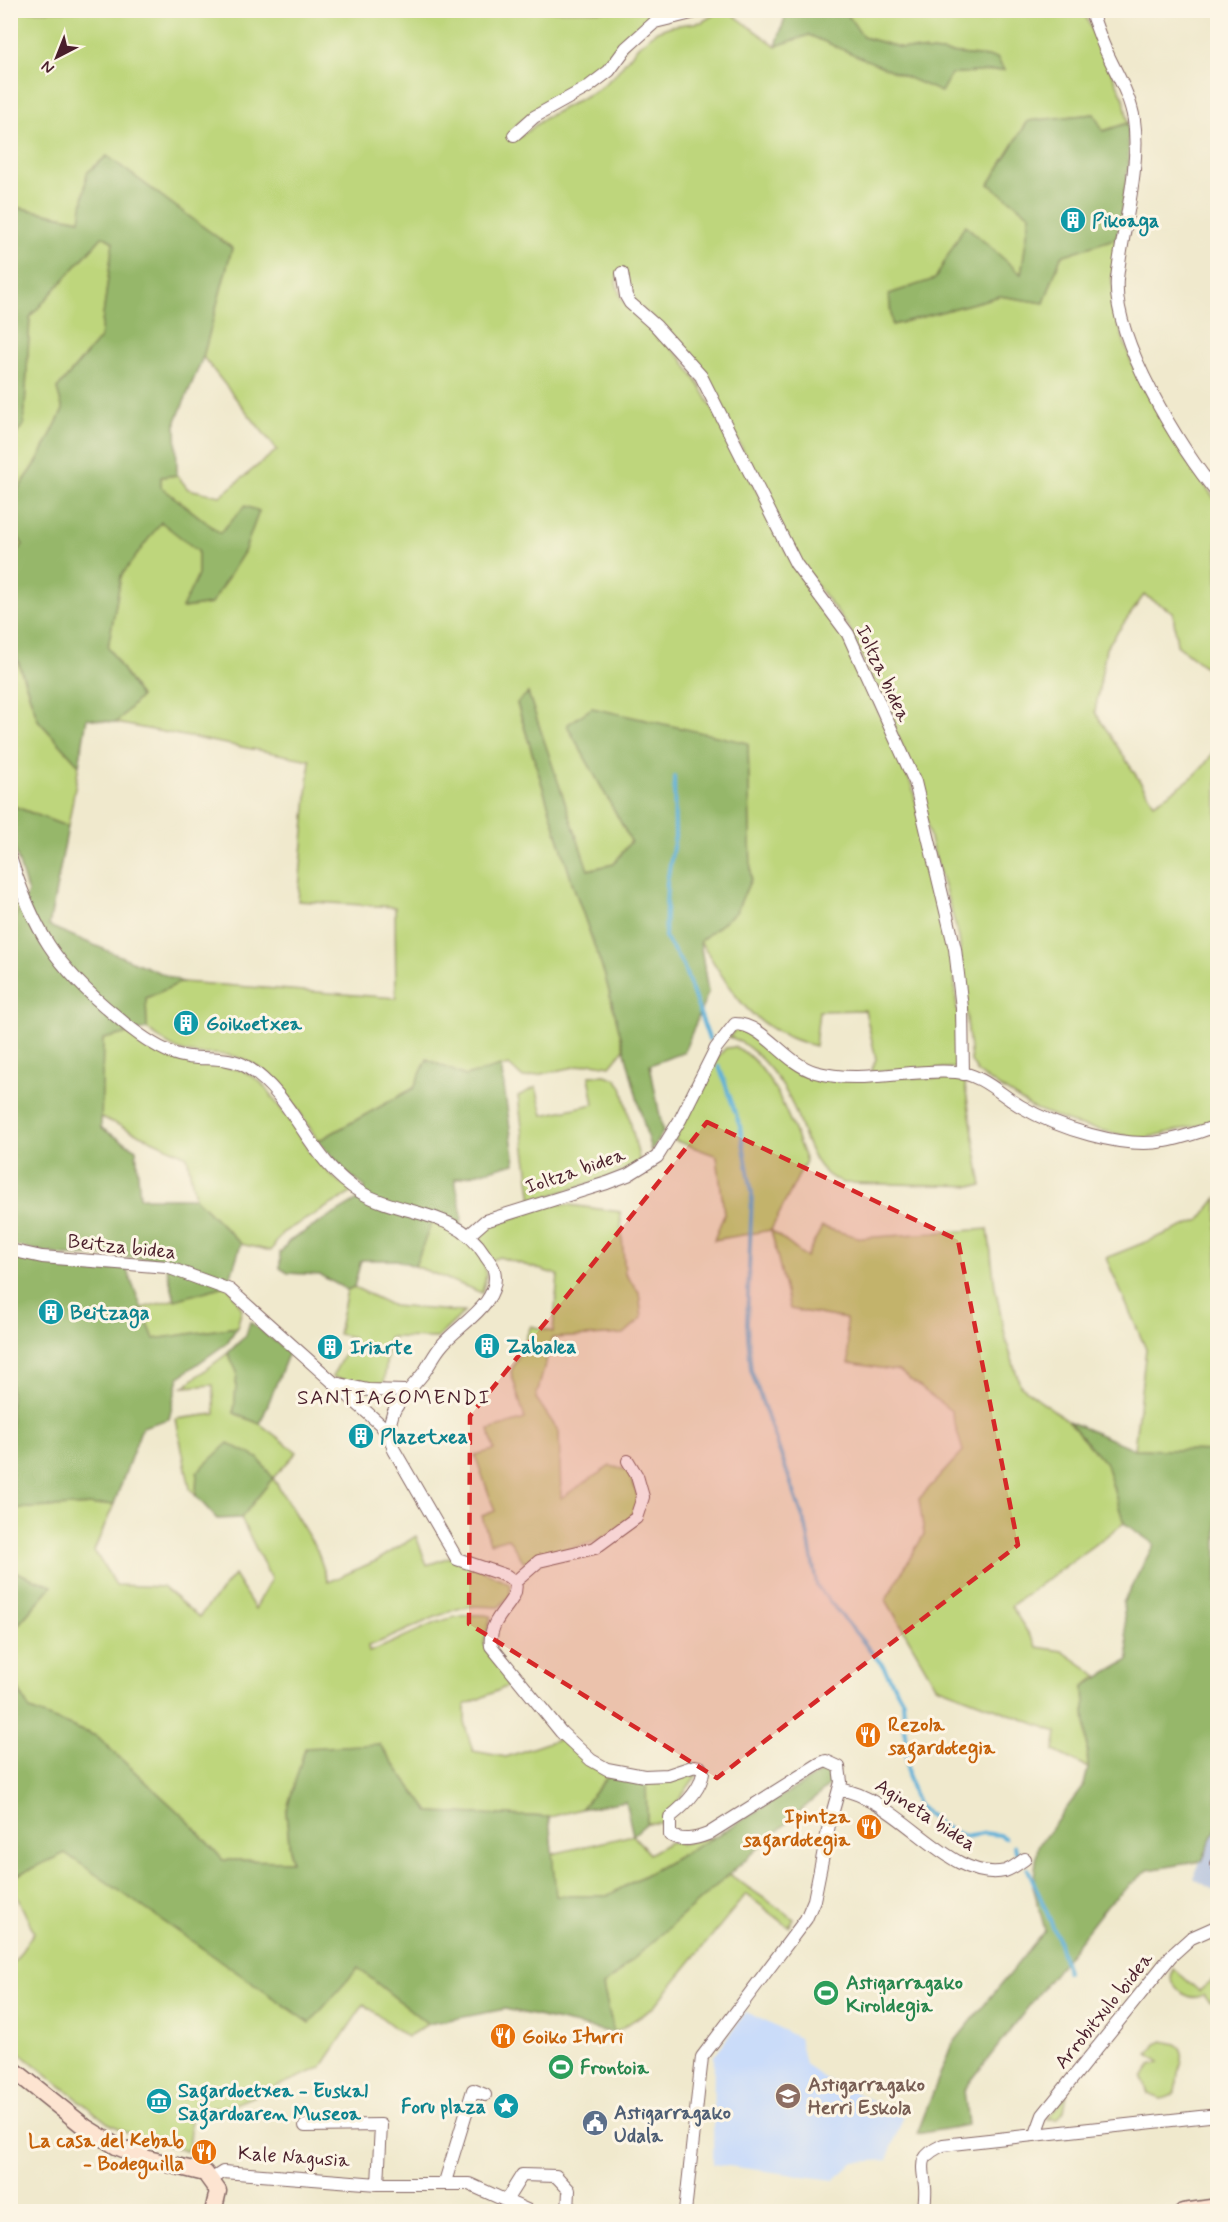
<svg xmlns="http://www.w3.org/2000/svg" width="1228" height="2222" font-family="Mynerve,sans-serif">
  <style>
    .built { fill: #cadcf9 }
    .industrial { fill: #b7c5de }
    .green { fill: #bed67b; stroke: #847a53; stroke-width: 1.5 }
    .forest { fill: #96b76b; stroke: #706b4b; stroke-width: 1.5 }
    .lines { fill: none; stroke-linecap: round; stroke-linejoin: round }
    .stream { stroke: #5db0d8; stroke-width: 4 }
    .street-casing { stroke: #846664; stroke-width: 14 }
    .secondary-casing { stroke: #846664; stroke-width: 19 }
    .street { stroke: #fff; stroke-width: 12 }
    .secondary { stroke: #fde4d1; stroke-width: 16 }
    .marked { fill: #d62828; fill-opacity: 0.2; stroke: #d62828; stroke-width: 4.5; stroke-dasharray: 12 8; stroke-linejoin: round }
    .labels { text-anchor: middle; stroke-width: 6; stroke-linejoin: round; paint-order: stroke }
    .culture-label { font-size: 20px; font-weight: bold; fill: #0d838f; stroke: #fcf5e5; text-anchor: start }
    .street-label { font-size: 20px; fill: #4a1f2b; stroke: #fcf5e5 }
    .food-label { font-size: 20px; font-weight: bold; fill: #c56008; stroke: #fcf5e5; text-anchor: start }
    .leisure-label { font-size: 20px; font-weight: bold; fill: #27864d; stroke: #fcf5e5; text-anchor: start }
    .education-label { font-size: 20px; font-weight: bold; fill: #785e54; stroke: #fcf5e5; text-anchor: start }
    .service-label { font-size: 20px; font-weight: bold; fill: #4e5e75; stroke: #fcf5e5; text-anchor: start }
    .neighbourhood-label { font-size: 21px; letter-spacing: 1.5px; fill: #4a1f2b; stroke: #fcf5e5 }
  </style>
  <rect width="100%" height="100%" fill="#fcf5e5"/>
  <filter id="ink" filterUnits="userSpaceOnUse"><feTurbulence type="fractalNoise" baseFrequency=".0167" numOctaves="2"/><feDisplacementMap in="SourceGraphic" scale="12" xChannelSelector="R" yChannelSelector="G"/><feConvolveMatrix kernelMatrix="1 2 1 2 8 2 1 2 1" color-interpolation-filters="sRGB"/></filter>
  <filter id="wash" filterUnits="userSpaceOnUse"><feTurbulence type="fractalNoise" baseFrequency=".008" numOctaves="4" result="noise"/><feDisplacementMap in="SourceGraphic" scale="24" xChannelSelector="R" yChannelSelector="G"/><feGaussianBlur stdDeviation="1.35" result="paint"/><feColorMatrix in="noise" values="0 0 0 0 0 0 0 0 0 0 0 0 0 0 0 0 0 1.4 0 .05"/><feComposite in="paint" operator="in"/></filter>
  <g filter="url(#wash)">
    <rect width="100%" height="100%" fill="#f0e9cd"/>
    <!-- built -->
    <path class="built" d="M 746,2012 L 799,2038 L 805,2064 L 822,2077 L 904,2115 L 887,2160 L 854,2162 L 834,2180 L 713,2164 L 714,2056 Z"/>
    <!-- industrial -->
    <path class="industrial" d="M 1217,1826 L 1217,1892 L 1193,1878 Z"/>
    <!-- green -->
    <path class="green" d="M 10,11 L 693,11 C 681,14 669,12 657,17 C 632,28 623,57 602,72 C 574,91 544,103 516,125 L 520,137 L 545,118 L 597,90 L 614,76 L 638,46 L 657,31 L 671,26 L 702,22 L 720,11 L 728,11 L 776,46 L 809,35 L 941,91 L 951,74 L 1003,69 L 997,58 L 902,48 L 862,37 L 845,11 L 1083,11 L 1124,99 L 1128,123 L 1103,131 L 1094,114 L 1028,121 L 989,184 L 1030,215 L 1021,275 L 965,225 L 935,279 L 889,294 L 892,325 L 1000,296 L 1044,303 L 1061,256 L 1117,238 L 1112,278 L 1115,314 L 1132,364 L 1184,457 L 1217,502 L 1218,677 L 1177,645 L 1173,612 L 1144,595 L 1106,648 L 1095,712 L 1154,803 C 1180,786 1207,773 1217,742 L 1217,1121 L 1141,1139 L 1077,1125 L 1031,1107 L 978,1073 L 971,1061 L 959,937 L 931,843 L 917,779 L 849,628 L 799,562 L 710,385 L 693,360 L 671,334 L 632,300 L 626,273 L 619,272 L 616,282 L 622,300 L 682,359 L 700,386 L 749,475 L 795,568 L 844,636 L 912,786 L 952,951 L 961,1056 L 955,1068 L 871,1072 L 876,1059 L 865,1010 L 819,1011 L 815,1046 C 749,1029 734,994 700,941 L 736,912 L 751,879 L 748,743 L 592,708 L 567,725 L 631,841 L 614,864 L 587,870 L 528,693 L 517,704 L 573,885 L 605,976 L 624,1049 L 610,1066 L 593,1063 L 523,1078 L 509,1065 L 465,1076 L 427,1060 L 414,1088 L 318,1141 C 299,1111 280,1076 245,1060 C 229,1052 213,1055 196,1054 C 176,1052 162,1040 147,1029 L 146,998 L 182,982 L 396,998 L 395,907 L 298,901 L 310,760 L 116,723 L 140,697 L 108,647 L 121,576 L 161,521 L 198,551 L 198,575 L 183,608 L 211,604 L 244,552 L 259,511 L 245,506 L 220,533 L 161,487 L 161,477 L 177,475 L 188,489 L 220,496 L 277,450 L 203,357 L 232,248 L 107,156 L 87,173 L 81,220 L 11,206 Z
      M 103,236 L 113,242 L 100,338 L 57,389 L 63,410 L 37,462 L 11,500 L 11,442 L 24,423 L 30,317 Z
      M 10,525 L 23,545 L 11,557 L 10,557 Z
      M 10,640 L 38,720 L 79,765 L 68,827 L 11,805 Z
      M 10,880 L 20,907 L 11,926 L 10,926 Z
      M 735,1030 L 750,1031 L 801,1072 L 964,1080 L 982,1186 L 843,1183 C 807,1171 804,1126 789,1097 C 777,1075 752,1043 729,1037 Z
      M 129,1033 L 173,1060 L 242,1070 L 260,1081 L 295,1127 L 309,1151 L 333,1177 L 353,1192 L 282,1233 L 271,1251 L 241,1244 L 195,1198 L 187,1156 L 101,1117 L 103,1039 Z
      M 735,1047 C 772,1063 792,1126 806,1161 L 771,1230 L 806,1257 L 822,1227 L 861,1238 L 988,1229 L 995,1287 L 1006,1340 L 1020,1385 L 1068,1421 L 1106,1464 L 1124,1523 L 1011,1606 L 1037,1647 L 1062,1651 L 1098,1676 L 1084,1686 L 1088,1768 L 1054,1751 L 1057,1732 L 936,1686 L 886,1600 L 924,1534 L 919,1499 L 963,1451 L 951,1411 L 899,1371 L 849,1363 L 846,1319 L 790,1309 L 771,1230 L 714,1240 L 724,1214 L 717,1156 L 674,1140 L 719,1055 L 726,1048 Z
      M 605,1075 L 616,1079 L 622,1087 L 640,1162 L 613,1176 L 532,1201 L 518,1096 L 536,1087 L 543,1115 L 594,1104 L 589,1076 Z
      M 1217,1198 L 1217,1451 L 1134,1449 L 1146,1349 L 1106,1258 L 1200,1220 Z
      M 555,1203 L 620,1212 L 625,1274 L 639,1292 L 642,1318 L 624,1334 L 552,1338 L 536,1398 L 559,1432 L 561,1498 L 610,1466 L 627,1470 C 631,1479 638,1491 638,1501 C 636,1518 609,1535 595,1541 C 573,1552 546,1548 524,1562 L 508,1538 L 490,1543 L 482,1516 L 495,1511 L 475,1455 L 494,1450 L 489,1430 L 525,1419 L 511,1372 L 531,1326 L 553,1332 L 558,1275 L 499,1257 L 484,1263 L 486,1276 L 482,1293 L 415,1266 L 432,1221 L 460,1235 L 471,1244 L 483,1229 Z
      M 228,1285 L 242,1309 L 237,1327 L 154,1339 L 142,1308 Z
      M 354,1287 L 393,1306 L 464,1312 L 437,1338 L 389,1337 L 384,1384 L 368,1384 L 332,1377 L 353,1337 L 338,1334 L 347,1290 Z
      M 228,1353 L 237,1372 L 234,1413 L 260,1424 L 297,1452 L 273,1478 L 317,1550 L 328,1582 L 378,1560 L 416,1536 L 427,1565 L 453,1556 L 511,1584 L 510,1595 L 499,1607 C 488,1607 476,1605 465,1607 C 431,1615 402,1635 368,1646 L 369,1652 C 409,1638 448,1608 491,1616 L 484,1643 L 513,1684 L 465,1705 L 465,1726 L 473,1751 L 506,1757 L 561,1738 L 609,1775 L 581,1809 L 550,1817 L 429,1812 L 379,1744 L 286,1812 L 291,1861 L 223,1860 L 188,1821 L 96,1736 L 30,1710 L 11,1675 L 11,1633 L 52,1586 L 11,1570 L 10,1509 L 114,1504 L 94,1551 L 116,1585 L 163,1587 L 199,1617 L 234,1575 L 255,1609 L 271,1579 L 241,1518 L 273,1478 L 197,1472 L 196,1496 L 190,1489 L 176,1419 L 215,1414 L 213,1385 L 183,1387 Z
      M 693,1771 L 696,1776 L 662,1823 L 647,1823 L 646,1782 Z
      M 633,1835 L 649,1854 L 670,1842 L 680,1844 L 716,1836 L 607,1896 L 555,1896 L 552,1854 Z
      M 65,1853 L 310,2022 L 358,1968 L 428,2024 L 407,2037 L 364,2004 L 321,2068 L 225,2108 L 210,2107 L 191,2119 L 188,2151 L 140,2138 L 108,2123 L 11,2046 L 11,1967 L 34,1932 L 11,1884 L 11,1878 Z
      M 729,1874 L 794,1919 L 789,1927 L 746,1894 L 653,2008 L 614,2033 L 603,1986 Z
      M 1173,1968 L 1199,1991 L 1217,1976 L 1217,2004 L 1209,2001 L 1204,1994 C 1192,2003 1177,1992 1171,1979 Z
      M 1163,2041 L 1176,2044 C 1185,2053 1183,2059 1179,2070 C 1174,2082 1184,2095 1161,2099 L 1148,2094 L 1143,2078 L 1151,2065 L 1160,2062 L 1149,2054 L 1156,2044 Z
      M 1067,2094 L 1064,2111 L 1058,2119 L 1047,2119 Z"/>
    <!-- forest -->
    <path class="forest" d="M 787,11 L 845,11 L 863,37 L 902,48 L 997,58 L 1004,70 L 951,74 L 941,92 L 809,35 L 776,46 Z
      M 1094,114 L 1103,131 L 1128,123 L 1129,164 L 1117,238 L 1061,256 L 1044,303 L 1000,296 L 892,325 L 889,294 L 935,279 L 965,225 L 1021,274 L 1030,215 L 989,184 L 1028,121 Z
      M 107,156 L 232,248 L 203,357 L 176,421 L 177,475 L 161,477 L 161,487 L 220,533 L 245,506 L 259,511 L 244,552 L 211,604 L 182,608 L 198,575 L 198,551 L 161,522 L 121,576 L 108,647 L 140,697 L 116,723 L 87,718 L 79,765 L 38,720 L 11,640 L 11,557 L 23,545 L 11,525 L 11,500 L 37,462 L 63,410 L 57,389 L 100,338 L 113,242 L 103,236 L 30,317 L 24,424 L 11,442 L 10,206 L 80,220 L 87,173 Z
      M 528,693 L 588,870 L 614,864 L 631,841 L 567,725 L 592,708 L 748,743 L 751,879 L 736,912 L 700,941 L 708,993 L 684,1052 L 650,1065 L 663,1132 L 651,1151 L 605,976 L 573,885 L 517,703 Z
      M 11,805 L 68,827 L 49,926 L 182,982 L 146,998 L 147,1029 L 103,1039 L 101,1128 L 136,1149 L 140,1198 L 195,1198 L 241,1244 L 228,1285 L 175,1300 L 164,1259 L 60,1255 L 11,1245 L 10,926 L 28,893 L 11,837 Z
      M 427,1059 L 465,1076 L 501,1066 L 515,1163 L 455,1179 L 462,1215 L 460,1235 L 432,1221 L 415,1266 L 397,1260 L 361,1260 L 354,1287 L 347,1290 L 320,1275 L 288,1273 L 280,1268 L 280,1253 L 289,1241 L 363,1197 L 365,1187 L 348,1174 L 318,1141 L 414,1088 Z
      M 10,1254 L 126,1268 L 154,1339 L 237,1327 L 227,1343 L 179,1377 L 169,1419 L 142,1427 L 114,1504 L 11,1509 Z
      M 250,1322 L 289,1352 L 260,1424 L 234,1413 L 237,1372 L 228,1353 L 246,1335 Z
      M 1068,1421 L 1134,1449 L 1217,1451 L 1217,1826 L 1202,1861 L 1148,1870 L 1108,1904 L 964,2090 L 968,2125 L 917,2134 L 951,2046 L 1045,1930 L 1033,1886 L 1038,1846 L 1084,1785 L 1088,1768 L 1084,1686 L 1129,1660 L 1123,1603 L 1154,1544 L 1124,1523 L 1106,1464 Z
      M 228,1443 L 258,1458 L 273,1478 L 241,1518 L 217,1519 L 196,1496 L 197,1472 Z
      M 11,1570 L 52,1586 L 11,1633 L 10,1570 Z
      M 10,1675 L 30,1710 L 96,1736 L 188,1821 L 223,1860 L 291,1861 L 286,1812 L 305,1748 L 379,1744 L 429,1812 L 549,1817 L 556,1896 L 607,1896 L 716,1836 L 823,1771 L 830,1773 L 832,1783 L 603,1986 L 614,2033 L 505,2009 L 428,2024 L 358,1968 L 310,2023 L 65,1853 L 11,1878 Z
      M 609,1775 L 646,1782 L 647,1823 L 633,1835 L 625,1801 L 581,1809 Z"/>
    <g class="lines">
      <!-- stream -->
      <path class="stream" d="M 674,777 L 675,836 L 667,882 L 665,937 L 683,965 L 709,1039
        M 719,1066 L 740,1126 L 752,1193 L 747,1323 L 751,1370 L 806,1526 L 817,1586 L 883,1666 L 903,1701 L 908,1777 L 917,1804 L 940,1825 L 966,1837 L 982,1833 L 1000,1835 L 1005,1838
        M 1014,1846 L 1018,1855
        M 1028,1869 L 1057,1936 L 1067,1972
        M 10,2208 L 12,2212"/>
    </g>
  </g>
  <g filter="url(#ink)">
    <g class="lines">
      <!-- street casing -->
      <g class="street-casing">
        <path id="street" d="M 1090,10 C 1096,24 1100,39 1107,53 C 1117,75 1130,95 1134,120 C 1141,167 1122,231 1117,279 C 1112,337 1180,450 1218,494
          M 514,135 L 534,117 L 588,87 L 609,71 L 626,48 L 655,22 L 704,10
          M 622,273 L 626,296 L 630,303 L 656,326 L 701,376 L 796,564 L 848,634 L 915,782 L 955,949 L 962,1008 L 963,1074
          M 10,857 C 34,931 55,966 116,1016 C 132,1030 152,1045 172,1053 C 197,1063 225,1053 247,1067 C 296,1097 309,1163 362,1193 C 403,1216 458,1210 485,1255 C 487,1259 493,1265 494,1270 C 502,1303 459,1324 442,1345 C 434,1354 429,1366 422,1375 C 401,1401 381,1413 394,1450 L 457,1559 L 507,1576 L 515,1582 C 521,1603 487,1615 491,1646 L 561,1732 L 591,1760 L 607,1769 L 644,1776 L 668,1775 L 695,1766 L 700,1767 L 703,1772 C 701,1790 684,1806 670,1817 L 670,1835 C 682,1842 695,1839 708,1834 L 819,1764 L 826,1761 L 839,1767 L 841,1782 L 829,1825 L 814,1900 L 806,1919 L 702,2057 L 685,2212
          M 469,1235 L 485,1221 L 607,1183 L 628,1175 L 657,1157 L 680,1120 L 716,1048 L 735,1024 C 764,1024 784,1063 815,1072 C 861,1085 910,1068 956,1072 C 981,1074 1000,1094 1020,1106 C 1056,1127 1123,1150 1165,1141 C 1183,1138 1200,1131 1218,1126
          M 10,1250 L 42,1257 L 167,1267 L 230,1290 L 380,1424 L 389,1436
          M 335,1383 L 368,1390 L 405,1391
          M 515,1582 L 539,1561 L 595,1548 L 636,1518 L 643,1497 L 637,1476 L 628,1461
          M 839,1789 C 901,1799 948,1883 1005,1871 C 1012,1869 1019,1863 1025,1859
          M 1216,1864 L 1218,1865
          M 305,2126 L 381,2125 L 378,2184
          M 1036,2134 L 1043,2115 L 1171,1956 L 1191,1938 L 1218,1926
          M 212,2179 L 223,2172 L 378,2184 L 469,2184 L 531,2212
          M 445,2182 L 473,2090 L 485,2095
          M 507,2199 L 522,2175 L 556,2176 L 569,2190 L 568,2212
          M 924,2212 C 924,2204 926,2195 925,2187 C 923,2164 917,2157 943,2145 L 1218,2115"/>
      </g>
      <!-- secondary casing -->
      <g class="secondary-casing">
        <path id="secondary" d="M 10,2067 L 85,2127 L 116,2146 L 148,2159 L 205,2173 L 218,2191 L 213,2212
          M 1183,2212 L 1218,2207"/>
      </g>
      <!-- street -->
      <use href="#street" class="street"/>
      <!-- secondary -->
      <use href="#secondary" class="secondary"/>
    </g>
  </g>
  <!-- marked area -->
  <path class="marked" d="M 707,1122 L 958,1240 L 1018,1545 L 717,1778 L 469,1624 L 470,1416 Z"/>
  <!-- icons -->
  <defs>
    <g id="building-disc" transform="scale(1.35)"><circle r="9.5" fill="#0f9aa8" stroke="#fcf5e5"/><path d="M-4-6H4V6H1V3H-1V6H-4ZM-2.5-4.3h1.7v1.8h-1.7ZM.8-4.3h1.7v1.8H.8ZM-2.5-1h1.7V.8h-1.7ZM.8-1h1.7V.8H.8Z" fill="#fff"/></g>
    <g id="restaurant-disc" transform="scale(1.35)"><circle r="9.5" fill="#e8710a" stroke="#fcf5e5"/><path d="M-5-6h1v4h1v-4h1v4h1v-4h1v5L-1.5 .5V6h-2V.5L-5-1ZM5-6V6H3V1.5H1.5Q1.5-4 5-6Z" fill="#fff"/></g>
    <g id="stadium-disc" transform="scale(1.35)"><circle r="9.5" fill="#2e9e5b" stroke="#fcf5e5"/><path d="M0-5a6.5 5 0 1 0 0 10a6.5 5 0 1 0 0-10ZM-3.5-1.8h7v3.6h-7Z" fill="#fff"/></g>
    <g id="school-disc" transform="scale(1.35)"><circle r="9.5" fill="#8d6e63" stroke="#fcf5e5"/><path d="M0-5L7-2L0 1L-7-2ZM-4 1L0 2.5L4 1V4Q0 6-4 4Z" fill="#fff"/></g>
    <g id="museum-disc" transform="scale(1.35)"><circle r="9.5" fill="#0f9aa8" stroke="#fcf5e5"/><path d="M0-6L6-3V-2H-6V-3ZM-5-1h2V3h-2ZM-1-1h2V3h-2ZM3-1h2V3H3ZM-6 4H6V6H-6Z" fill="#fff"/></g>
    <g id="sight-disc" transform="scale(1.35)"><circle r="9.5" fill="#0f9aa8" stroke="#fcf5e5"/><path d="M0-6L1.8-2.2L6-1.7L2.9 1.2L3.7 5.4L0 3.3L-3.7 5.4L-2.9 1.2L-6-1.7L-1.8-2.2Z" fill="#fff"/></g>
    <g id="civic-disc" transform="scale(1.35)"><circle r="9.5" fill="#5c6f8a" stroke="#fcf5e5"/><path d="M-.6-6.5H3V-4.5H.6V-3L4-1V1h2V6H-6V1h2V-1L-.6-3ZM-1.2 2.5V6h2.4V2.5Z" fill="#fff"/></g>
  </defs>
  <g fill-rule="evenodd">
    <use href="#building-disc" x="1073" y="220"/>
    <use href="#building-disc" x="186" y="1023"/>
    <use href="#building-disc" x="51" y="1312"/>
    <use href="#building-disc" x="487" y="1346"/>
    <use href="#building-disc" x="330" y="1347"/>
    <use href="#building-disc" x="361" y="1436"/>
    <use href="#restaurant-disc" x="868" y="1735"/>
    <use href="#restaurant-disc" x="869" y="1827"/>
    <use href="#stadium-disc" x="826" y="1993"/>
    <use href="#restaurant-disc" x="503" y="2036"/>
    <use href="#stadium-disc" x="561" y="2067"/>
    <use href="#school-disc" x="788" y="2096"/>
    <use href="#museum-disc" x="159" y="2101"/>
    <use href="#sight-disc" x="506" y="2106"/>
    <use href="#civic-disc" x="595" y="2123"/>
    <use href="#restaurant-disc" x="204" y="2152"/>
  </g>
  <g class="labels">
    <!-- culture labels -->
    <g class="culture-label">
      <text x="1092" y="227">Pikoaga</text>
      <text x="206" y="1030">Goikoetxea</text>
      <text x="70" y="1319">Beitzaga</text>
      <text x="506" y="1353">Zabalea</text>
      <text x="350" y="1354">Iriarte</text>
      <text x="380" y="1443">Plazetxea</text>
      <text x="178" y="2097">Sagardoetxea - Euskal<tspan x="178" dy="23">Sagardoaren Museoa</tspan></text>
      <text x="486" y="2113" text-anchor="end">Foru plaza</text>
    </g>
    <!-- street labels -->
    <g class="street-label">
      <text transform="translate(884 673) rotate(65)" y="7">Ioltza bidea</text>
      <text transform="translate(575 1170) rotate(-19)" y="7">Ioltza bidea</text>
      <text transform="translate(122 1246) rotate(6)" y="7">Beitza bidea</text>
      <text transform="translate(926 1814) rotate(33)" y="7">Agineta bidea</text>
      <text transform="translate(1103 2010) rotate(-51)" y="7">Arrobitxulo bidea</text>
      <text transform="translate(294 2156) rotate(4)" y="7">Kale Nagusia</text>
    </g>
    <!-- food labels -->
    <g class="food-label">
      <text x="888" y="1731">Rezola<tspan x="888" dy="23">sagardotegia</tspan></text>
      <text x="850" y="1823" text-anchor="end">Ipintza<tspan x="850" dy="23">sagardotegia</tspan></text>
      <text x="522" y="2043">Goiko Iturri</text>
      <text x="184" y="2147" text-anchor="end">La casa del Kebab<tspan x="184" dy="23">- Bodeguilla</tspan></text>
    </g>
    <!-- leisure labels -->
    <g class="leisure-label">
      <text x="846" y="1989">Astigarragako<tspan x="846" dy="23">Kiroldegia</tspan></text>
      <text x="580" y="2074">Frontoia</text>
    </g>
    <!-- education labels -->
    <g class="education-label">
      <text x="808" y="2091">Astigarragako<tspan x="808" dy="23">Herri Eskola</tspan></text>
    </g>
    <!-- service labels -->
    <g class="service-label">
      <text x="614" y="2119">Astigarragako<tspan x="614" dy="23">Udala</tspan></text>
    </g>
    <!-- neighbourhood labels -->
    <g class="neighbourhood-label">
      <text x="394" y="1404">SANTIAGOMENDI</text>
    </g>
  </g>
  <!-- margin -->
  <rect width="1228" height="2222" fill="none" stroke="#fcf5e5" stroke-width="36"/>
  <!-- north arrow -->
  <g transform="translate(57 57) rotate(222)" stroke="#fcf5e5" stroke-width="4.5" paint-order="stroke">
  <path d="M0-4.5L10 22L0 15L-10 22Z" fill="#4a1f2b"/>
  <text y="-9" font-size="16" font-weight="bold" text-anchor="middle" fill="#4a1f2b">N</text>
  </g>
</svg>
